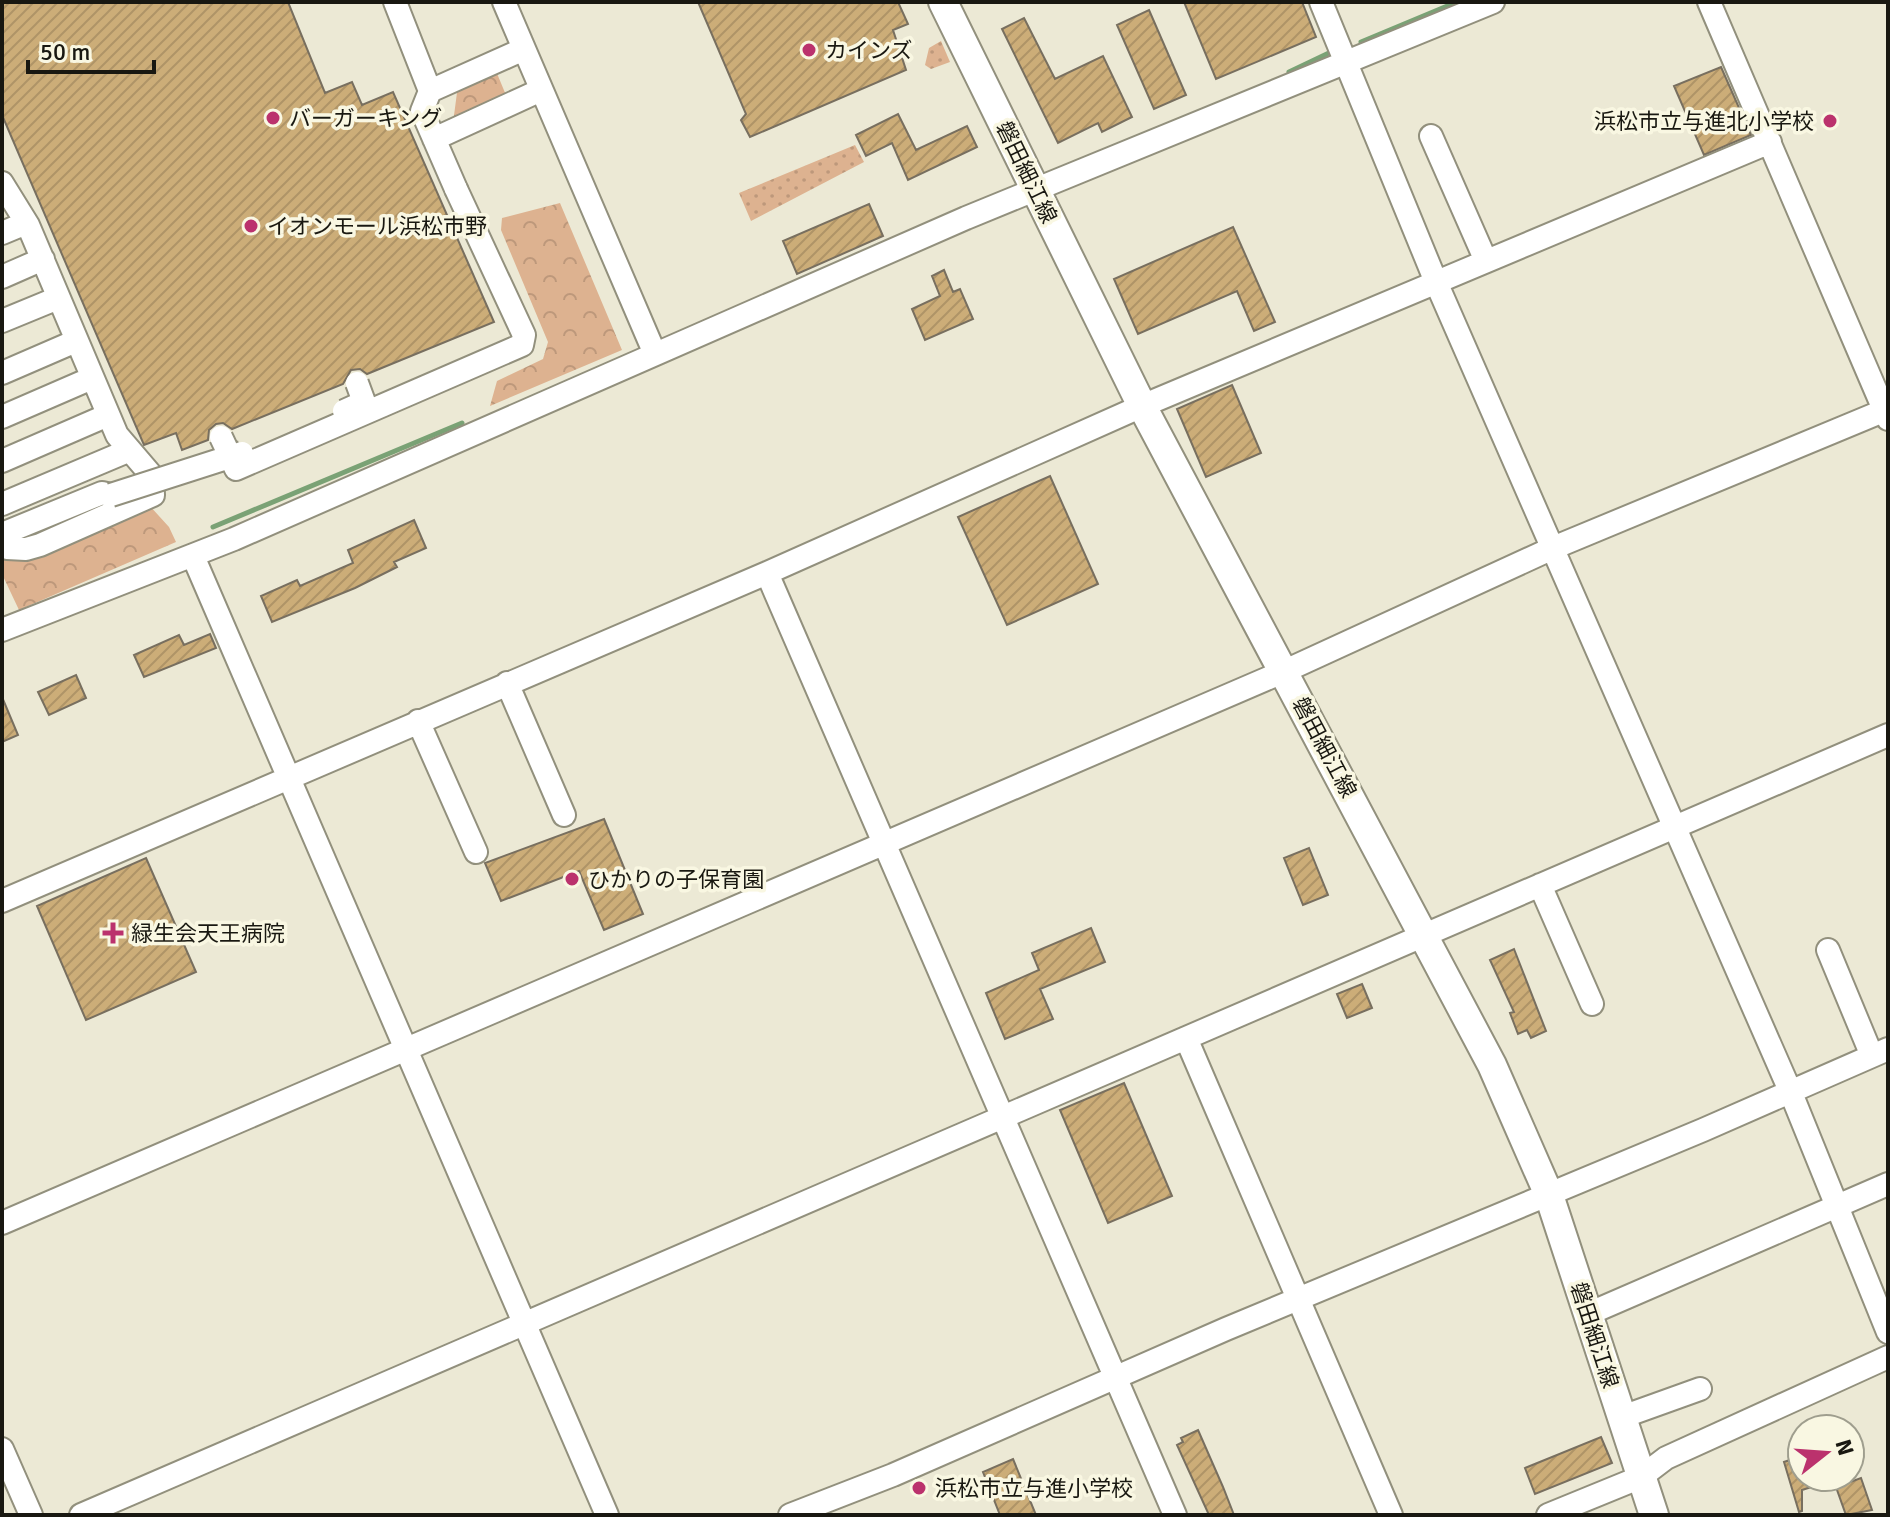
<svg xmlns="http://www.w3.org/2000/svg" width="1890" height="1517" font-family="Signika,'Noto Sans JP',sans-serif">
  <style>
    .grass { fill: url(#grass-dots) }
    .forest { fill: url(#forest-crowns) }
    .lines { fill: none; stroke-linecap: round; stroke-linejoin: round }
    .stream { stroke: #7aa275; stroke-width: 5 }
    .building { fill: url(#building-hatch); stroke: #786f5f; stroke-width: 2 }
    .minor-casing { stroke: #92907d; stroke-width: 26 }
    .major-casing { stroke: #92907d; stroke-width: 32 }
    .minor { stroke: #fff; stroke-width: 22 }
    .major { stroke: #fff; stroke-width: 28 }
    .minor-bridge-casing { stroke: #92907d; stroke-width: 26; stroke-linecap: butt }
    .minor-bridge { stroke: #fff; stroke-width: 22 }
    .poi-dot { fill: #bb326d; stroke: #f9f7e2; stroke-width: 3 }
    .labels { text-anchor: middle; stroke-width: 7; stroke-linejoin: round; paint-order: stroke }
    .poi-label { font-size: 22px; fill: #191811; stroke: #f9f7e2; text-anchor: start }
    .street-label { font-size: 22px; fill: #191811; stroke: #f9f7e2 }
  </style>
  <defs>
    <pattern id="grass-dots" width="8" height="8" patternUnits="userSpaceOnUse" patternTransform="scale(2)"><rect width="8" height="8" fill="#ddb290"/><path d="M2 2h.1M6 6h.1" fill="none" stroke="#bd987b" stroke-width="1.8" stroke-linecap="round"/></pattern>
    <pattern id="forest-crowns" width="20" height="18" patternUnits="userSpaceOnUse" patternTransform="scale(2)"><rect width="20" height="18" fill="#ddb290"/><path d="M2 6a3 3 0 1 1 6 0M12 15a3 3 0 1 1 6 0" fill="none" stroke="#bd987b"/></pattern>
    <pattern id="building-hatch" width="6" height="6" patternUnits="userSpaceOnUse" patternTransform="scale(2)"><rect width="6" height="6" fill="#ccad78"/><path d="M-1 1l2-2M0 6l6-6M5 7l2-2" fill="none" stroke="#af9467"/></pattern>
  </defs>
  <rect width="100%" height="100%" fill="#ece9d5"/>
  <!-- grass -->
  <path class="grass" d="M 941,41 L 950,62 L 931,69 L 925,65 L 929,48 Z
    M 855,145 L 864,162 L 751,221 L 739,193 Z"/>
  <!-- forest -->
  <path class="forest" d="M 496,71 L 508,100 L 453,123 L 458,85 Z
    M 560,203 L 622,350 L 490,406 L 497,381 L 543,359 L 548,342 L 501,230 L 502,218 Z
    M 149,505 L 169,527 L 176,542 L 19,610 L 2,574 L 4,555 Z"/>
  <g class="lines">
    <!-- stream -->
    <path class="stream" d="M 1361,42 L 1457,2
      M 1289,72 L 1331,52
      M 213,527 L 462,423"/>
  </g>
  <!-- building -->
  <path class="building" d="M 2,2 L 288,2 L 325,93 L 352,82 L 362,105 L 393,92 L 494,322 L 367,374 L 360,369 L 351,370 L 343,384 L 232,429 L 223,423 L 216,424 L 209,430 L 208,440 L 182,450 L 176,433 L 144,445 L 2,115 Z
    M 698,2 L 898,2 L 908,24 L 893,30 L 906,70 L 750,137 L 741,120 L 746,114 Z
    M 1184,2 L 1302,2 L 1316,37 L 1216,79 Z
    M 1149,10 L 1186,95 L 1154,109 L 1117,25 Z
    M 1024,18 L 1055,79 L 1103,56 L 1132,117 L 1102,132 L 1098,123 L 1058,143 L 1002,29 Z
    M 1721,67 L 1751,135 L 1704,155 L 1674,86 Z
    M 898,114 L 916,150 L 967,126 L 977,147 L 908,180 L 892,143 L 866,156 L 856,135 Z
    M 869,204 L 883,236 L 797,274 L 783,241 Z
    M 1233,227 L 1275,322 L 1254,331 L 1237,291 L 1138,334 L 1114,279 Z
    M 944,270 L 953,292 L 960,289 L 973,319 L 925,340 L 912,309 L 940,296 L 932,276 Z
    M 1232,385 L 1261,453 L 1206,477 L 1177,409 Z
    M 1050,476 L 1098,584 L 1007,625 L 958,517 Z
    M 414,520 L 426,548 L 394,562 L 397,567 L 355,588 L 272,622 L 261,596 L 297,580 L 300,586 L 353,563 L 348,550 Z
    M 210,634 L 216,648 L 144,677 L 134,655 L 179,635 L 184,645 Z
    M 76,675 L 86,698 L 49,715 L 38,692 Z
    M 2,697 L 18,735 L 2,742 Z
    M 604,819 L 643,914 L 604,930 L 579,871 L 501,901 L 485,863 Z
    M 1309,848 L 1328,895 L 1303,905 L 1284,858 Z
    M 146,858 L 196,972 L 86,1020 L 37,906 Z
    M 1091,928 L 1105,962 L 1040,989 L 1053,1019 L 1005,1039 L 986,993 L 1039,970 L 1032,953 Z
    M 1514,949 L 1546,1031 L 1531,1038 L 1527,1030 L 1518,1034 L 1510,1013 L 1514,1012 L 1490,960 Z
    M 1362,984 L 1372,1008 L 1347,1018 L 1337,994 Z
    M 1124,1083 L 1172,1196 L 1108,1223 L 1060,1110 Z
    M 1198,1430 L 1223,1487 L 1234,1515 L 1209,1515 L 1177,1445 L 1183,1442 L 1181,1438 Z
    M 1601,1437 L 1612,1463 L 1535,1494 L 1525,1468 Z
    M 1802,1456 L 1802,1477 L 1832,1477 L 1833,1480 L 1802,1490 L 1802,1511 L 1799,1512 L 1784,1462 Z
    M 1013,1459 L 1036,1515 L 1000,1515 L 983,1472 Z
    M 1861,1478 L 1872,1510 L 1846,1515 L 1836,1487 Z"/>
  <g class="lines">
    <!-- minor casing -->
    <g class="minor-casing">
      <path id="minor" d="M 395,2 L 430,91 L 422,111 L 456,189
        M 504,2 L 655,354
        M 1321,2 L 1436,282 L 1791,1093 L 1888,1332
        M 1709,2 L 1888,419
        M 430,91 L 524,49
        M 1431,136 L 1486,261
        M 434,139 L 541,90
        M 2,183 L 28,225 L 117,435 L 152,476 L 153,495 L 40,545 L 26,549 L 7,548
        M 2,233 L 26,223
        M 2,277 L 43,259
        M 2,321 L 58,298
        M 2,373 L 76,341
        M 2,417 L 92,378
        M 2,461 L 108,415
        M 2,504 L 130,450
        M 2,534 L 102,493 L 111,495
        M 193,556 L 607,1515
        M 767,573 L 1175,1515
        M 2,630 L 234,539 L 966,218 L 1493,2
        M 507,683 L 564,815
        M 418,721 L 476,852
        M 1540,885 L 1592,1004
        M 2,901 L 767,573 L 1142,406 L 1770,142
        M 1828,950 L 1872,1056
        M 1186,1038 L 1391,1515
        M 2,1223 L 1285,671 L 1553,548 L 1888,409
        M 1588,1314 L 1888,1184
        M 1622,1417 L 1700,1389
        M 2,1449 L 31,1515
        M 81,1515 L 1888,735
        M 790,1515 L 893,1475 L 1226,1329 L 1703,1130 L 1888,1049
        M 1548,1515 L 1641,1477 L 1666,1458 L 1888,1357"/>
    </g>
    <!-- major casing -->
    <g class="major-casing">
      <path id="major" d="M 943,2 L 1142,406 L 1492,1065 L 1549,1195 L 1654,1515"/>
    </g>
    <!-- minor -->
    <use href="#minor" class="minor"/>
    <!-- major -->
    <use href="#major" class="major"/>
    <!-- minor-bridge casing -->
    <g class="minor-bridge-casing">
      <path id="minor-bridge" d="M 344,411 L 364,402 L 357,383
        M 221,437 L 236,469 L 522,345 L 524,335 L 456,189
        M 111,495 L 242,453"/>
    </g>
    <!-- minor-bridge -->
    <use href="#minor-bridge" class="minor-bridge"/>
  </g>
  <!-- markers -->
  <g class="poi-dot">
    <circle cx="809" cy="50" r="8"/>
    <circle cx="273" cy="118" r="8"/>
    <circle cx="1830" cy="121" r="8"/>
    <circle cx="251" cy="226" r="8"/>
    <circle cx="572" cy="879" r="8"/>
    <path d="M109 921h8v8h8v8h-8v8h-8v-8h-8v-8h8z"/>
    <circle cx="919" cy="1488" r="8"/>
  </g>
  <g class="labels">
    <!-- poi labels -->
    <g class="poi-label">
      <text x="825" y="58">カインズ</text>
      <text x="289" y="126">バーガーキング</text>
      <text x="1814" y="129" text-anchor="end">浜松市立与進北小学校</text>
      <text x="267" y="234">イオンモール浜松市野</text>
      <text x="588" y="887">ひかりの子保育園</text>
      <text x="131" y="941">緑生会天王病院</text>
      <text x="935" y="1496">浜松市立与進小学校</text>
    </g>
    <!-- street labels -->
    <g class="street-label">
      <text transform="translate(1027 172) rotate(64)" y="8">磐田細江線</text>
      <text transform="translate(1325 747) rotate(62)" y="8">磐田細江線</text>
      <text transform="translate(1595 1335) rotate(72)" y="8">磐田細江線</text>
    </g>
  </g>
  <!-- border -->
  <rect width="1890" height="1517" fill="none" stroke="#191811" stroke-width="8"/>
  <!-- north arrow -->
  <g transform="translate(1826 1453) rotate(73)"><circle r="38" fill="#f9f7e2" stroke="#9f9e8e" stroke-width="2"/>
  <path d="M0-6L14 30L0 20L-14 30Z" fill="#bb326d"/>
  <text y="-12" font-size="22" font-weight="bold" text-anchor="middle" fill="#191811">N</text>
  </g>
  <!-- scale -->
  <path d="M28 60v12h126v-12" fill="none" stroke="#191811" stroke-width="4"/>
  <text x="40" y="60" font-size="24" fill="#191811" stroke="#f9f7e2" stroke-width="6" paint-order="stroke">50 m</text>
</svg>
